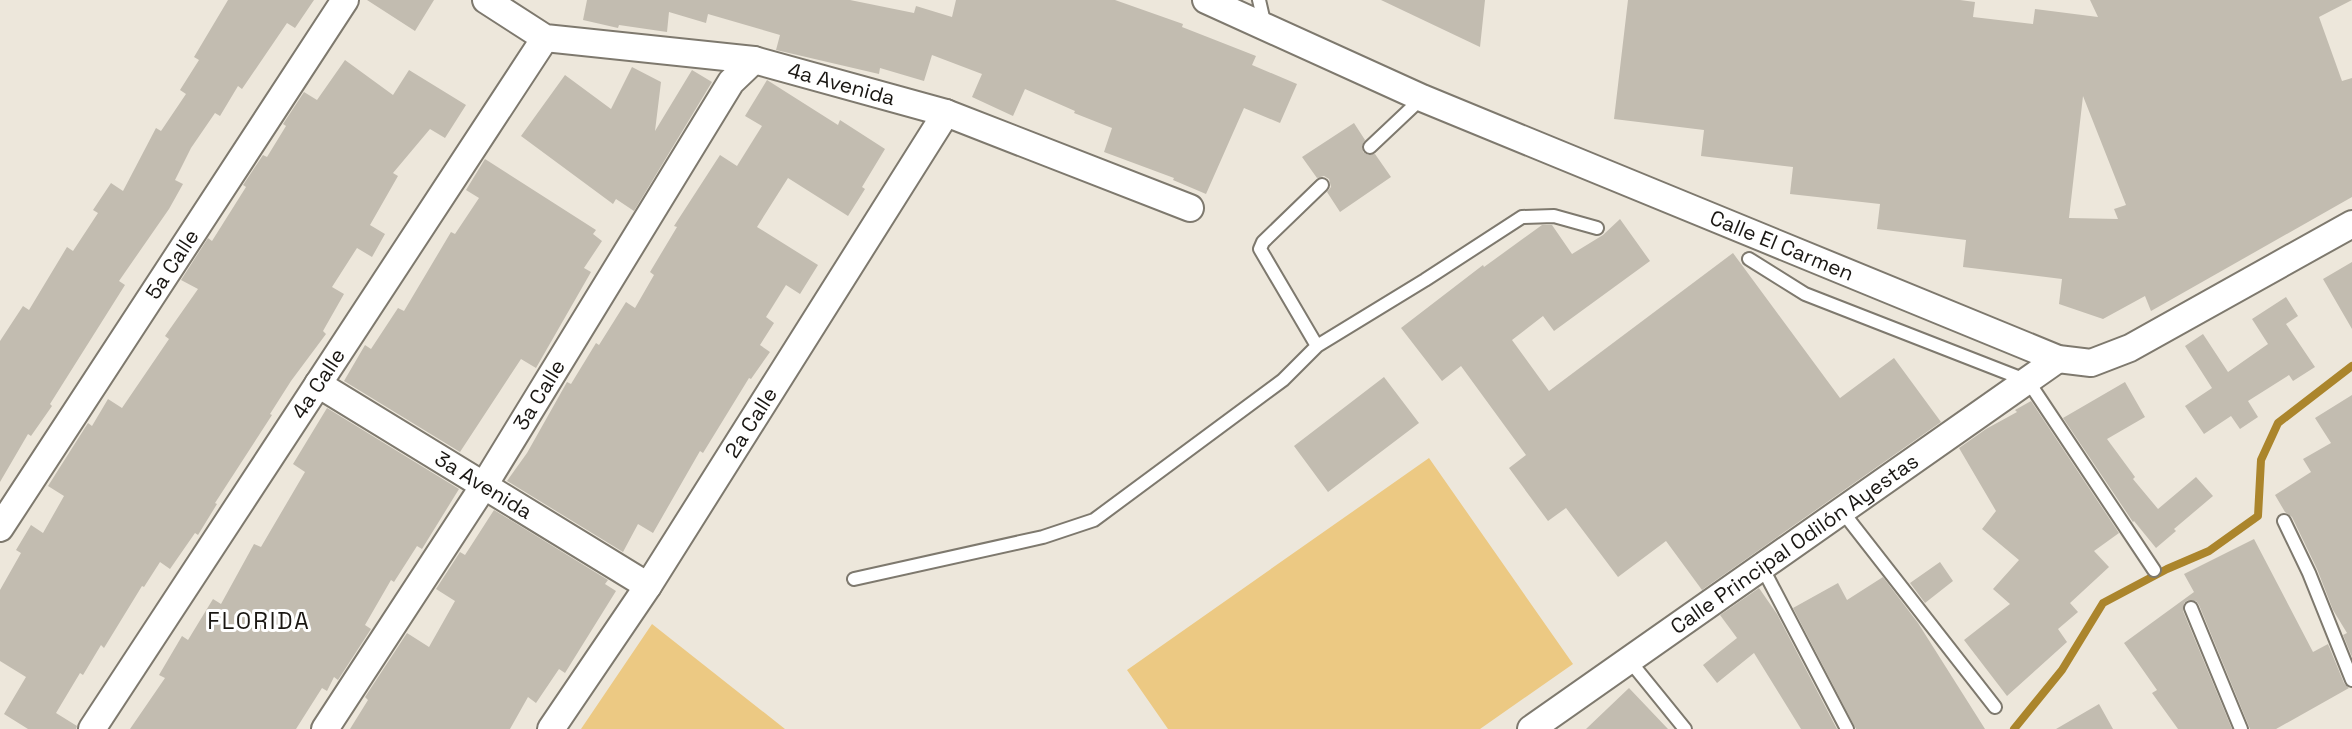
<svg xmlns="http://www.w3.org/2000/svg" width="2352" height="729" font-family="'Space Grotesk',sans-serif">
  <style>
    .green { fill: #ecc983 }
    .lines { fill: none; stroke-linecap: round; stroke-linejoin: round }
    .stream { stroke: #ab852c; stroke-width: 8 }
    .building { fill: #c2bcb0; fill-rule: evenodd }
    .service-casing { stroke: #7e796e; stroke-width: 16 }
    .minor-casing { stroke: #7e796e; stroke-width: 30 }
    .service { stroke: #fff; stroke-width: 12 }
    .minor { stroke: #fff; stroke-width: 26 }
    .labels { text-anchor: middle; stroke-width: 6; stroke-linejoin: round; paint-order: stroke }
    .street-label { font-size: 21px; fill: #1a1713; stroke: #fff }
    .neighbourhood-label { font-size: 23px; letter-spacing: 2px; fill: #1a1713; stroke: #fff }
  </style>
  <rect width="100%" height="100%" fill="#ede7db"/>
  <!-- green -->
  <path class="green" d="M 1429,458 L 1573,664 L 1480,729 L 1168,729 L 1127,670 Z
    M 652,624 L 785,729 L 581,729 Z"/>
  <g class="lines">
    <!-- stream -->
    <path class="stream" d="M 2014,729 L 2062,670 L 2103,603 L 2167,569 L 2209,551 L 2258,516 L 2261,460 L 2278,423 L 2352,366"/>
  </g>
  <!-- building -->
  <path class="building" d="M 228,0 L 314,0 L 295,28 L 287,23 L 242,89 L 238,86 L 220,116 L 215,113 L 191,148 L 175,180 L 183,184 L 169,209 L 119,281 L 125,285 L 50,404 L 52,406 L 31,436 L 28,434 L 0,482 L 0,341 L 23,306 L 29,310 L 67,247 L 73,251 L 98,213 L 93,210 L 111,183 L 123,191 L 156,128 L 161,131 L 186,94 L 180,90 L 199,60 L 194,57 Z
    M 367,0 L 434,0 L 415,31 Z
    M 587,0 L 850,0 L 914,13 L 916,6 L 952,17 L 956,0 L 1115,0 L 1183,24 L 1182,27 L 1256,56 L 1252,65 L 1297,84 L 1280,123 L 1244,108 L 1206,194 L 1173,180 L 1174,178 L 1104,152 L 1112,128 L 1074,113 L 1075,111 L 1025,89 L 1013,116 L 972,97 L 982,74 L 932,55 L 924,81 L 880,68 L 879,74 L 776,50 L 780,35 L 708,14 L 706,23 L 669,12 L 667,32 L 619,25 L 618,28 L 583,20 Z
    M 1381,0 L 1485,0 L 1480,47 Z
    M 1628,0 L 1960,0 L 1975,2 L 1973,17 L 2033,24 L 2035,9 L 2098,17 L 2090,0 L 2352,0 L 2319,17 L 2342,81 L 2352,78 L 2352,197 L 2151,311 L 2145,296 L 2103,319 L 2059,304 L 2062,279 L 1963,267 L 1966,240 L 1877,229 L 1880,204 L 1790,194 L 1793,167 L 1701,156 L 1704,130 L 1614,119 ZM 2083,96 L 2126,205 L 2114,209 L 2118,219 L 2069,218 Z
    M 345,60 L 393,95 L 409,70 L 466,105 L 445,138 L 430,129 L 393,173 L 398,176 L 370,225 L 385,234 L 372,257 L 357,248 L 332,287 L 344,294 L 323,331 L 326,334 L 291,381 L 270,414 L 272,415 L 215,503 L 217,504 L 198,535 L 195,533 L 170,569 L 160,562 L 144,587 L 142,586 L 104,648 L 101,645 L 83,675 L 80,673 L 56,713 L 77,726 L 76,729 L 28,729 L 4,714 L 26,677 L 0,661 L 0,590 L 21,553 L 16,550 L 31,525 L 43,533 L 64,496 L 48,486 L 88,423 L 92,426 L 108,399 L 122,408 L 169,339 L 165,336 L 198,289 L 181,280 L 208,238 L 212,241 L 246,187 L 243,185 L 263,155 L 267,157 L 286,126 L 283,124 L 304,92 L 317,100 Z
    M 632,67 L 661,82 L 655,131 L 692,70 L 712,82 L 634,211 L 616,199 L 613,204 L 521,136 L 565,75 L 611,109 Z
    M 767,80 L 838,125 L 840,120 L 885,149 L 862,187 L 865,189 L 848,216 L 788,178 L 757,227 L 818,265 L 800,294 L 786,285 L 766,317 L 774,323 L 760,345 L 770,352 L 751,379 L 749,378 L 703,453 L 700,451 L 653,533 L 638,524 L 623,552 L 507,481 L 527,453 L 567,382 L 571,384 L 596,343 L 599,345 L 626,302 L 635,308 L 654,275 L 650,272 L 677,227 L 674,226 L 720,155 L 737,166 L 762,126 L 745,116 Z
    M 1354,123 L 1365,140 L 1362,145 L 1363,152 L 1368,155 L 1375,154 L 1391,177 L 1340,212 L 1327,192 L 1331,187 L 1329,179 L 1324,176 L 1317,178 L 1302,157 Z
    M 485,159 L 596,230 L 593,234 L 602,241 L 584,268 L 591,272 L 536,368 L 521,359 L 460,452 L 344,381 L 365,345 L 371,349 L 398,308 L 404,311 L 451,232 L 455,234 L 479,198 L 466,190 Z
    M 1620,219 L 1650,261 L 1554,331 L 1543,316 L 1512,340 L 1549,391 L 1733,253 L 1840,398 L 1894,358 L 1941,422 L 1702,590 L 1666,541 L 1618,577 L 1566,508 L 1548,521 L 1509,468 L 1526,455 L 1461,366 L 1442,381 L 1401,328 L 1483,265 L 1484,267 L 1542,225 L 1552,225 L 1572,254 L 1603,235 Z
    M 2352,262 L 2352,329 L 2323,279 Z
    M 2286,297 L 2298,316 L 2286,324 L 2315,367 L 2293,381 L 2289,375 L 2248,401 L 2258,417 L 2240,429 L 2231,416 L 2204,434 L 2185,406 L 2212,388 L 2185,346 L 2203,334 L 2228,372 L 2268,344 L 2252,319 Z
    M 1384,377 L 1419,423 L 1328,492 L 1294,446 Z
    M 2125,382 L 2145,417 L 2107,439 L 2135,477 L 2133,479 L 2158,509 L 2196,477 L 2213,496 L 2174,529 L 2176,531 L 2156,548 L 2134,521 L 2133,522 L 2063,418 Z
    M 2352,395 L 2352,657 L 2343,635 L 2347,633 L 2333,610 L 2317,569 L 2292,517 L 2285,512 L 2275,495 L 2311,472 L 2303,459 L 2331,443 L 2315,418 Z
    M 2031,401 L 2119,533 L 2094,551 L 2109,567 L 2070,603 L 2078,612 L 2058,629 L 2067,642 L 2007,696 L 1964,640 L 2010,604 L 1993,589 L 2019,560 L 1982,529 L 1996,511 L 1959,448 L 1986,429 L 2017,412 L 2015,410 Z
    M 327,408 L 459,489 L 422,549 L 417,546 L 394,582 L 391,580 L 365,625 L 371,629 L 338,680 L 334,677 L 327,691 L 322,688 L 296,729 L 130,729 L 165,678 L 159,675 L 182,636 L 188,640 L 213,599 L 221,604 L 254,544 L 261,547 L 305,472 L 293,464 Z
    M 494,510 L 608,580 L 605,584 L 616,591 L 565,673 L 559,669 L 536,703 L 528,697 L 510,729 L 350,729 L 368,700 L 365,697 L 407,633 L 429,647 L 455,601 L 436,589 L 460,552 L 465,555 Z
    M 2254,539 L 2313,652 L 2328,644 L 2344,683 L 2349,688 L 2276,729 L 2250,729 L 2199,605 L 2196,601 L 2188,600 L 2184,603 L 2183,611 L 2232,729 L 2178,729 L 2152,693 L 2157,690 L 2124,643 L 2194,592 L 2184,574 Z
    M 1940,562 L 1953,581 L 1925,603 L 1910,583 Z
    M 1883,577 L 1918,623 L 1985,729 L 1856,729 L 1793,608 L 1838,583 L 1847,600 Z
    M 1759,588 L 1777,614 L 1837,729 L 1801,729 L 1754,653 L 1717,683 L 1703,665 L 1737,638 L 1720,615 Z
    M 1629,688 L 1668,729 L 1586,729 Z
    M 2099,704 L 2113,729 L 2056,729 Z"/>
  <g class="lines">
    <!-- service casing -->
    <g class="service-casing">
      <path id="service" d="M 1259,0 L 1265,26
        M 1370,147 L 1422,98
        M 1749,259 L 1805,294 L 2028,381 L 2154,570
        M 1317,346 L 1425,280 L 1522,217 L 1554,216 L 1597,228
        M 1842,511 L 1995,707
        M 2284,521 L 2309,573 L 2352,680
        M 1762,567 L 1847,729
        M 854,579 L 1043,537 L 1094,520 L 1283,380 L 1317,346 L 1260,249 L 1263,242 L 1322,185
        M 2191,608 L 2241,729
        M 1629,660 L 1685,729"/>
    </g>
    <!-- minor casing -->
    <g class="minor-casing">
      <g id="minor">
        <path id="s1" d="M 486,0 L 545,38 L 754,60 L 946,113 L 1190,208"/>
        <path id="s2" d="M 1206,0 L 1422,98 L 2058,359 L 2091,363 L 2130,348 L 2352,224"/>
        <path id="s3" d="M 318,384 L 648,586"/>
        <path id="s4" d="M 0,528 L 345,0"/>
        <path id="s5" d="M 92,729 L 545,38"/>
        <path id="s6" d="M 325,729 L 483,487 L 731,82 L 754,60"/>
        <path id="s7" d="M 551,729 L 648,586 L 946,113"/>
        <path id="s8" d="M 1531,729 L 2058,359"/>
      </g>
    </g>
    <!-- service -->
    <use href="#service" class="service"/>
    <!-- minor -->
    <use href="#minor" class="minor"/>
  </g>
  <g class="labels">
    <!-- street labels -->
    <g class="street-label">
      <text dy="7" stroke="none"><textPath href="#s1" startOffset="371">4a Avenida</textPath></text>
      <text dy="7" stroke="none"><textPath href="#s2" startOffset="626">Calle El Carmen</textPath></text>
      <text dy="7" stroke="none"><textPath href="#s4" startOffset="315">5a Calle</textPath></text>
      <text dy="7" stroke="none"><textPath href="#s5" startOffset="413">4a Calle</textPath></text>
      <text dy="7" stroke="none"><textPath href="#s6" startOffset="397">3a Calle</textPath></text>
      <text dy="7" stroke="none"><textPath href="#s7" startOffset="366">2a Calle</textPath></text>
      <text dy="7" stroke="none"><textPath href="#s3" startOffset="194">3a Avenida</textPath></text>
      <text dy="7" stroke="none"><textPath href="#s8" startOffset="322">Calle Principal Odilón Ayestas</textPath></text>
    </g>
    <!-- neighbourhood labels -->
    <g class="neighbourhood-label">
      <text x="259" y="629">FLORIDA</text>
    </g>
  </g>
</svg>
